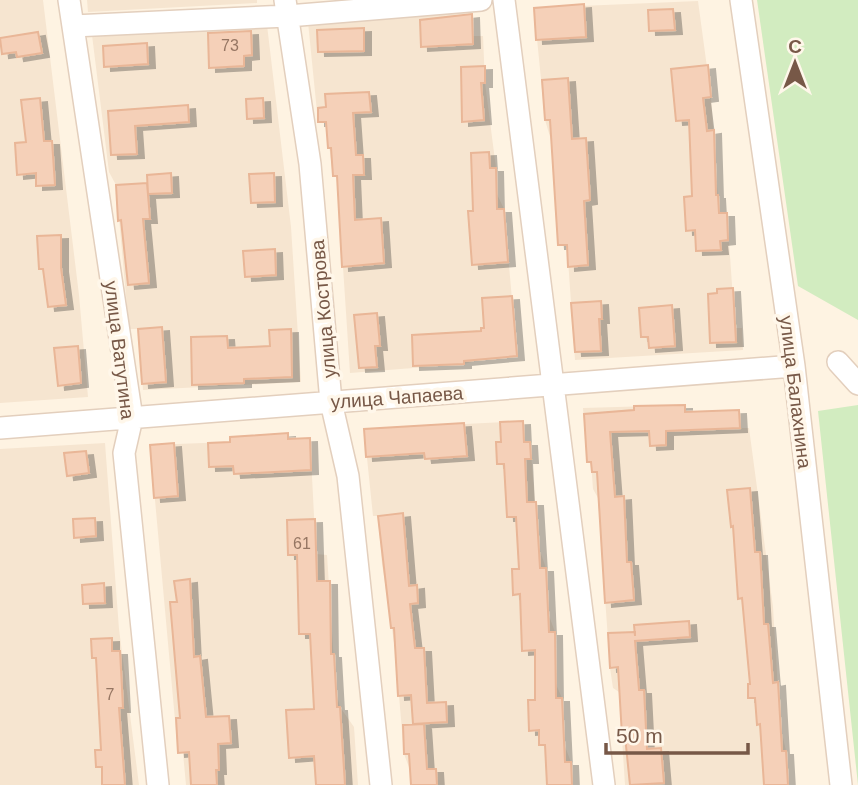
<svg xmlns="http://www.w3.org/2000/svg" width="858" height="785" font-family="Helvetica,sans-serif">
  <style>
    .residential { fill: #f6e5d0 }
    .green { fill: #d2ecc0 }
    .building { fill: #f5d0b8; stroke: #e9b697; stroke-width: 2; filter: url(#shadow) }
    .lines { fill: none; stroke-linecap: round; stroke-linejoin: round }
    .minor-casing { stroke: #e3cfbd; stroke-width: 24 }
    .minor { stroke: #fff; stroke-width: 21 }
    .labels { text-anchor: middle; stroke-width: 7; stroke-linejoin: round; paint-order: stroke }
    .number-label { font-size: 16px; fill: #967663 }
    .street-label { font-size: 19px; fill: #775847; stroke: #fff7ea }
  </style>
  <defs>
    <filter id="shadow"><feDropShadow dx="7" dy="4" stdDeviation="0" flood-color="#0004"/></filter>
  </defs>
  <rect width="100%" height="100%" fill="#fef3e2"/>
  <!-- residential -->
  <path class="residential" d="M 0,0 L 43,0 L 79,295 L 88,397 L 0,403 Z
    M 87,0 L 257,0 L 257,3 L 88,12 Z
    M 698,1 L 711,97 L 719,213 L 727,213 L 735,328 L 742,328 L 743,350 L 575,360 L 567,245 L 558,245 L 551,140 L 545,120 L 534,8 Z
    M 472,11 L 473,36 L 483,36 L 485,83 L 496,168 L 496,192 L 504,209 L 517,356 L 483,359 L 464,364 L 350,373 L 337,176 L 333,176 L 326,122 L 318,122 L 308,22 Z
    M 267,25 L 291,227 L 301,382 L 143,390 L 138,329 L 129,329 L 116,185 L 109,172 L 92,35 Z
    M 685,405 L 685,412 L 740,410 L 740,428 L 749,428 L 773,607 L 780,723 L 786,751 L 788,785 L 625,785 L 619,692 L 613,688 L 610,668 L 598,498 L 593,489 L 591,462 L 587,462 L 583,408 Z
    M 523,421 L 524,442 L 530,442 L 539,548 L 546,568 L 548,613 L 555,632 L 555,682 L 562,698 L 564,744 L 571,762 L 572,785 L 411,785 L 410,770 L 404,754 L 395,649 L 382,564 L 378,516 L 373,516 L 364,429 Z
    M 288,433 L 288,439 L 310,438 L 316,554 L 327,555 L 336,692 L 340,707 L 354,727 L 358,785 L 186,785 L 183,753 L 178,753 L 150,445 L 230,442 L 230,437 L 242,436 L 254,440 L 253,435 Z
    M 105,443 L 119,629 L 139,785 L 0,785 L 0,449 Z"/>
  <!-- green -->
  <path class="green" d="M 757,0 L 858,0 L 858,320 L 798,286 Z
    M 858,405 L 858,785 L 818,411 Z"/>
  <!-- building -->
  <path class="building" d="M 584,4 L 586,37 L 536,40 L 534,8 Z
    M 673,9 L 675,30 L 649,31 L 648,10 Z
    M 472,14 L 473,44 L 421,47 L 420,20 Z
    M 364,28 L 364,51 L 318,52 L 317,30 Z
    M 251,31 L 252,55 L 244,56 L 244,66 L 209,68 L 208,33 Z
    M 38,32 L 42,53 L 17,57 L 16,52 L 2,54 L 0,38 Z
    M 147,43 L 148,64 L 104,67 L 103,46 Z
    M 708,65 L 711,97 L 703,98 L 707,131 L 714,130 L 716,195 L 718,195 L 719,213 L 727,213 L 728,240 L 720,241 L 721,250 L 696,251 L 695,230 L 686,231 L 684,197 L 692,196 L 689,120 L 676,121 L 671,69 Z
    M 485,66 L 485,83 L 481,83 L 484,120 L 462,122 L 461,67 Z
    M 568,78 L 572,139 L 586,138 L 590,200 L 584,201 L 588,265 L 568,267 L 567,245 L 558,245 L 550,120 L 545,120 L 542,80 Z
    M 369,92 L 371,112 L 353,113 L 356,155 L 363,155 L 364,175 L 353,175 L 355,220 L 381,218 L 384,263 L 342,267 L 337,176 L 333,176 L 331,148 L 328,148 L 326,122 L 318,122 L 318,108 L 326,107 L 325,94 Z
    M 40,98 L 44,141 L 52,141 L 55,185 L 36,186 L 36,173 L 17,175 L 15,143 L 26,142 L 21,100 Z
    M 263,98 L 264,118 L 247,119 L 246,99 Z
    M 188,105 L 189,122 L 135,126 L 137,154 L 111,155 L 108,111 Z
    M 489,152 L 490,168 L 496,168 L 497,209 L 504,209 L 508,262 L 472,265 L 468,211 L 473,211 L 471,153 Z
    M 171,173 L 172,193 L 148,194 L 147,175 Z
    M 274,173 L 275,202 L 251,203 L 249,174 Z
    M 147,183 L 150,219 L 143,219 L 149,283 L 128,285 L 121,220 L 118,221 L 116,185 Z
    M 61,235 L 61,268 L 66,305 L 48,307 L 43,269 L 39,269 L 37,236 Z
    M 275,249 L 276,275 L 245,277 L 243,251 Z
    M 733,288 L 736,342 L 710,343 L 708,294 L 717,293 L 717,289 Z
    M 512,296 L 517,356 L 464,361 L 464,364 L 413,366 L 412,335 L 481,331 L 481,328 L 484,328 L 482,298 Z
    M 601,301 L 602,319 L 599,319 L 601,351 L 575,352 L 571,303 Z
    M 672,305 L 675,346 L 649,348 L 648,337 L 641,337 L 639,308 Z
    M 377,313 L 380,346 L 375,346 L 377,367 L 359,368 L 354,315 Z
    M 162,327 L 166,382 L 142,384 L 138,329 Z
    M 291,329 L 292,377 L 244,379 L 244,383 L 192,385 L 191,337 L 227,336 L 228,348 L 270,346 L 269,330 Z
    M 78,346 L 81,383 L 58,386 L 54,348 Z
    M 685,405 L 685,412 L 739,410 L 740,428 L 666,431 L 666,445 L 650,446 L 649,431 L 610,432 L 615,497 L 624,496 L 627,562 L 631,562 L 634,600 L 605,603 L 597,472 L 592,472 L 591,462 L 587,462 L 584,414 L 634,410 L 634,406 Z
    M 523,421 L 524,442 L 530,442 L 531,459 L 525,459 L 527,502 L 536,502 L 540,568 L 546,568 L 549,632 L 555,632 L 556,698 L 562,698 L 565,762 L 571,762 L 572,785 L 547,785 L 545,745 L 539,745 L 539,730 L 529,731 L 528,700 L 535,700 L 535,650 L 522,651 L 520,594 L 513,595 L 512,569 L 519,569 L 516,517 L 507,517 L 504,464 L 497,464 L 496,442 L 501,442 L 500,422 Z
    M 464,423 L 467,456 L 425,459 L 424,453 L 366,457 L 364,429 Z
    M 288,433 L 288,439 L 310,438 L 311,470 L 234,474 L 233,466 L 209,467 L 208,443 L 230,442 L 230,437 Z
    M 174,443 L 178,496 L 154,498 L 150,445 Z
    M 86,451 L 89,473 L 67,476 L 64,453 Z
    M 750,488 L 755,552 L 760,552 L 764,624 L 768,624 L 773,683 L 778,682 L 782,751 L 786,751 L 788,785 L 764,785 L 760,724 L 757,725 L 755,698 L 748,698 L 748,684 L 750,684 L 742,598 L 738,599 L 733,526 L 731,527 L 727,490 Z
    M 403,513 L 409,586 L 417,585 L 418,603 L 410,604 L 415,648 L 424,648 L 427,703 L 446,702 L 447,722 L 413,724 L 411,695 L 398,696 L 394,628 L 391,628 L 378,516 Z
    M 95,518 L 96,536 L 74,538 L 73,519 Z
    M 315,519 L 317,581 L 330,581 L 331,654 L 334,654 L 337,707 L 340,707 L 345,785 L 316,785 L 314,756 L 289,758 L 286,710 L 314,709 L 310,634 L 299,634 L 297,555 L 288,555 L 287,520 Z
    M 190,579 L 194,657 L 200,656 L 206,717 L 229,716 L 231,743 L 218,744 L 219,770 L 216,770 L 217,785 L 191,785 L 189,752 L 178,753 L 176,718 L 180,718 L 170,602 L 177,602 L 174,581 Z
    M 104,583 L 105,603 L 83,604 L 82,585 Z
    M 689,621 L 690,637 L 635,641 L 639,690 L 644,690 L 647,749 L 661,748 L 664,783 L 630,785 L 625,736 L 622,736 L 618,667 L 610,668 L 608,633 L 635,632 L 635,636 L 634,625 Z
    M 112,638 L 112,651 L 120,651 L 123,708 L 119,708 L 125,785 L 102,785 L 102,767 L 96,767 L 95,750 L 101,750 L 96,658 L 92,658 L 91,639 Z
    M 424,724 L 427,769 L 436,769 L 437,785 L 411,785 L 409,754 L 404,754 L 403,725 Z"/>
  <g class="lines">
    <!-- minor casing -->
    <g class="minor-casing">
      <path id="minor" d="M 69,0 L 132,418 L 124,453 L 158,785
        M 285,0 L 310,164 L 331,402 L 348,476 L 381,785
        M 504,0 L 604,785
        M 741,0 L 794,366 L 841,785
        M 73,26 L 288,16 L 481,0
        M 838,362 L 858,384
        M 0,428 L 794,366"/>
    </g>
    <!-- minor -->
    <use href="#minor" class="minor"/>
  </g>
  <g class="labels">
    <!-- number labels -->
    <g class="number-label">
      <text x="230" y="51">73</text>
      <text x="302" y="549">61</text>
      <text x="110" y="700">7</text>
    </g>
    <!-- street labels -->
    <g class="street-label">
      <text transform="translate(323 309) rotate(-95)" y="7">улица Кострова</text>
      <text transform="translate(120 350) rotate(83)" y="7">улица Ватутина</text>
      <text transform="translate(796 392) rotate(83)" y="7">улица Балахнина</text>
      <text transform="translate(397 397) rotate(-4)" y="7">улица Чапаева</text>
    </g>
  </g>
  <!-- north arrow -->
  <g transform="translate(795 63)" stroke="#fff7ea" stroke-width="5" paint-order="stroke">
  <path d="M0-5L12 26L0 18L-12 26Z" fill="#775847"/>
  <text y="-10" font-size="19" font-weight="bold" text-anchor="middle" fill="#775847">С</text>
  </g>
  <!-- scale -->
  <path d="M606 743v10h142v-10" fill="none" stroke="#775847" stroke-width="3.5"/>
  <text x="616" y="743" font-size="21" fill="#775847" stroke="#fff7ea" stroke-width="5" paint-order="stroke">50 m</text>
</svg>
